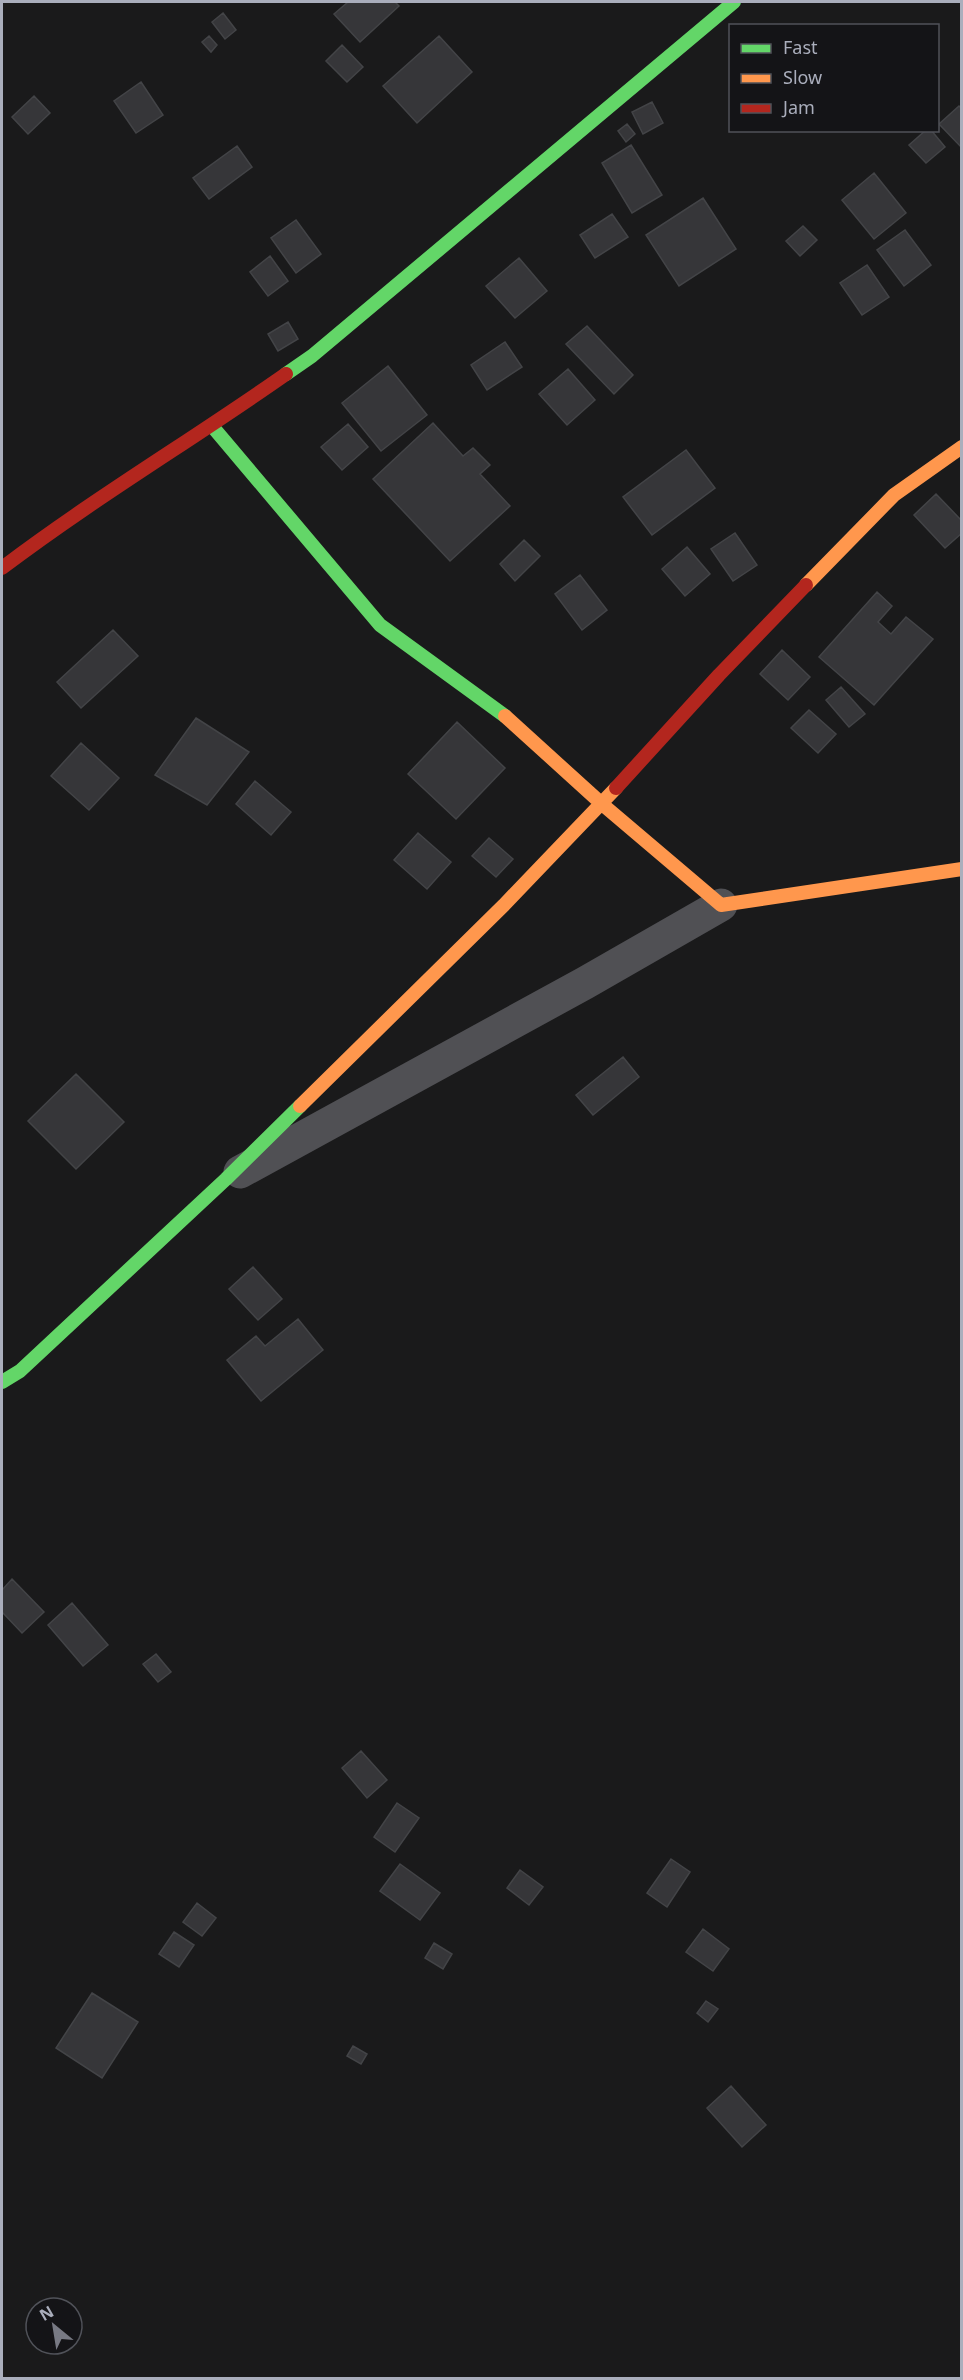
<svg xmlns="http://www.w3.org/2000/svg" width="963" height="2380" font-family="'Noto Sans',sans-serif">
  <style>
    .building { fill: #363639; stroke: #434447; stroke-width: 1.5 }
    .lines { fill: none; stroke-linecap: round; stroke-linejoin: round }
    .street { stroke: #505054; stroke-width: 33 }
    .fast { stroke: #63d668; stroke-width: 14 }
    .slow { stroke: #ff974d; stroke-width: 14 }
    .jam { stroke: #b3261e; stroke-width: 14 }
  </style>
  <rect width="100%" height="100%" fill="#1a1a1b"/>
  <!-- building -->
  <path class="building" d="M 348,2 L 395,2 L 399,6 L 360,42 L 334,14 Z
    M 223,13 L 236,30 L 225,39 L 212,22 Z
    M 209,36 L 217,45 L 211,52 L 202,42 Z
    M 439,36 L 472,72 L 417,123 L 383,86 Z
    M 342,45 L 363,67 L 347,82 L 326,61 Z
    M 141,82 L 163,115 L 136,133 L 114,101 Z
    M 34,96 L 50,113 L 28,134 L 12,117 Z
    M 652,102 L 663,123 L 643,134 L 632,112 Z
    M 959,106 L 962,109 L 962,148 L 939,124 Z
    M 627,124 L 635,134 L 626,142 L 618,131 Z
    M 926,130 L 931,130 L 945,147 L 926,163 L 909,145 Z
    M 631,145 L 662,195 L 632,213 L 602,163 Z
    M 237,146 L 252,167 L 209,199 L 193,178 Z
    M 874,173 L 906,213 L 874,239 L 842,200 Z
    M 703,198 L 736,249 L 679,286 L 646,235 Z
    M 612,214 L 628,237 L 595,258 L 580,235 Z
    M 296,220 L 321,254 L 296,273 L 271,238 Z
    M 803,226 L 817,240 L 800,256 L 786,241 Z
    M 905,230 L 931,265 L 904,286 L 877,250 Z
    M 270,256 L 288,281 L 268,296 L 250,272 Z
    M 519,258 L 547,291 L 515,318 L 486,286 Z
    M 867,265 L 889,297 L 862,315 L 840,283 Z
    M 288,322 L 298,339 L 278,351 L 268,334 Z
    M 587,326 L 633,375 L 614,394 L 566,344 Z
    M 505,342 L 522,367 L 487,390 L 471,365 Z
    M 388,366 L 427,415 L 381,451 L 342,403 Z
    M 568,369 L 595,400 L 567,425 L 539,394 Z
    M 433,423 L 463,456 L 473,448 L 490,465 L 480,474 L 510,506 L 450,561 L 373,479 Z
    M 348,424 L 368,447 L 342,470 L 321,447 Z
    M 686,450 L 715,488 L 652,535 L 623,497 Z
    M 936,494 L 962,521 L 962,533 L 945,548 L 914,515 Z
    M 735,533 L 757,565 L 733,581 L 711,549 Z
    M 524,540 L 540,556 L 515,581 L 500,564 Z
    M 687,547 L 710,574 L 685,596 L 662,569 Z
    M 580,575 L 607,610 L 582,630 L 555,594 Z
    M 877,592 L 892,606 L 878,622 L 891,634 L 906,617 L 933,639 L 874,705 L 819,657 Z
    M 113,630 L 138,656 L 81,708 L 57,682 Z
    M 782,650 L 810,677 L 788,700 L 760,674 Z
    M 841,687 L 865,714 L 849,727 L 826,700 Z
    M 809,710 L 836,734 L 818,753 L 791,728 Z
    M 196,718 L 249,752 L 207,805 L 155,775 Z
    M 457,722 L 505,768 L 456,819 L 408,774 Z
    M 81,743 L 119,778 L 89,810 L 51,776 Z
    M 255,781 L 291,812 L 271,835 L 236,804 Z
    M 418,833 L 451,862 L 427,889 L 394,860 Z
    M 489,838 L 513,859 L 496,877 L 472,856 Z
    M 623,1057 L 639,1077 L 593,1115 L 576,1095 Z
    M 76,1074 L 124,1122 L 76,1169 L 28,1121 Z
    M 253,1267 L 282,1299 L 258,1320 L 229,1289 Z
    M 298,1319 L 323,1350 L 261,1401 L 227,1360 L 256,1336 L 265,1346 Z
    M 12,1579 L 44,1612 L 22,1633 L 2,1612 L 2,1590 Z
    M 72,1603 L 108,1645 L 83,1666 L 48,1625 Z
    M 156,1654 L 171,1672 L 158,1682 L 143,1664 Z
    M 361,1751 L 387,1780 L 367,1798 L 342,1768 Z
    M 397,1803 L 419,1818 L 395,1852 L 374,1837 Z
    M 671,1859 L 690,1872 L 667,1907 L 647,1893 Z
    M 400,1864 L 440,1893 L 420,1920 L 380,1891 Z
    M 520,1870 L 543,1887 L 529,1905 L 507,1888 Z
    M 197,1903 L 216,1918 L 202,1936 L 183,1922 Z
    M 703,1929 L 729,1949 L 713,1971 L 686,1952 Z
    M 174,1932 L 194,1945 L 179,1967 L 159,1954 Z
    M 434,1943 L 452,1954 L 443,1969 L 425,1958 Z
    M 92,1993 L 138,2022 L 102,2078 L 56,2048 Z
    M 706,2001 L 718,2009 L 708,2022 L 697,2013 Z
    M 353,2046 L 367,2054 L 361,2064 L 347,2056 Z
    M 731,2086 L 766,2125 L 742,2147 L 707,2108 Z"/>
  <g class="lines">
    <!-- street -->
    <path class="street" d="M 240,1172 L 585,983 L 721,905"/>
    <!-- fast -->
    <path class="fast" d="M 286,374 L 312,356 L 734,2
      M 212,426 L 380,625 L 505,716
      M 2,1382 L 20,1371 L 226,1179 L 300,1106"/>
    <!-- slow -->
    <path class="slow" d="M 806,585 L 894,495 L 962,447
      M 505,716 L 602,804 L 721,905 L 962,869
      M 300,1106 L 504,905 L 616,788"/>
    <!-- jam -->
    <path class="jam" d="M 2,568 C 93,499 192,440 286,374
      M 616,788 L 719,675 L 806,585"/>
  </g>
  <!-- border -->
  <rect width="963" height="2380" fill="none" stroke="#aaaebc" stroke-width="6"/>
  <!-- legend -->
  <rect x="729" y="24" width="210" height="108" fill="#141417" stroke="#505259" stroke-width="1.5"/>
  <rect x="741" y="44" width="30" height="9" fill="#63d668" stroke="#505259" stroke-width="1.5"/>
  <text x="783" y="54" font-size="18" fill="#aaaebc">Fast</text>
  <rect x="741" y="74" width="30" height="9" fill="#ff974d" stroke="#505259" stroke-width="1.5"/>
  <text x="783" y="84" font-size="18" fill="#aaaebc">Slow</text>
  <rect x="741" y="104" width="30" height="9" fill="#b3261e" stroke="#505259" stroke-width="1.5"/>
  <text x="783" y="114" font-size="18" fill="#aaaebc">Jam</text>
  <!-- north arrow -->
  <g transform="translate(54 2326) rotate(330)"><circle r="28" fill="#141417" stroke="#505259" stroke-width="1.5"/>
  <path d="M0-4.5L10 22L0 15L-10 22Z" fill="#787a84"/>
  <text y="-9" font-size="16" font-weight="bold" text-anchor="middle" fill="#aaaebc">N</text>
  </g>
</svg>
